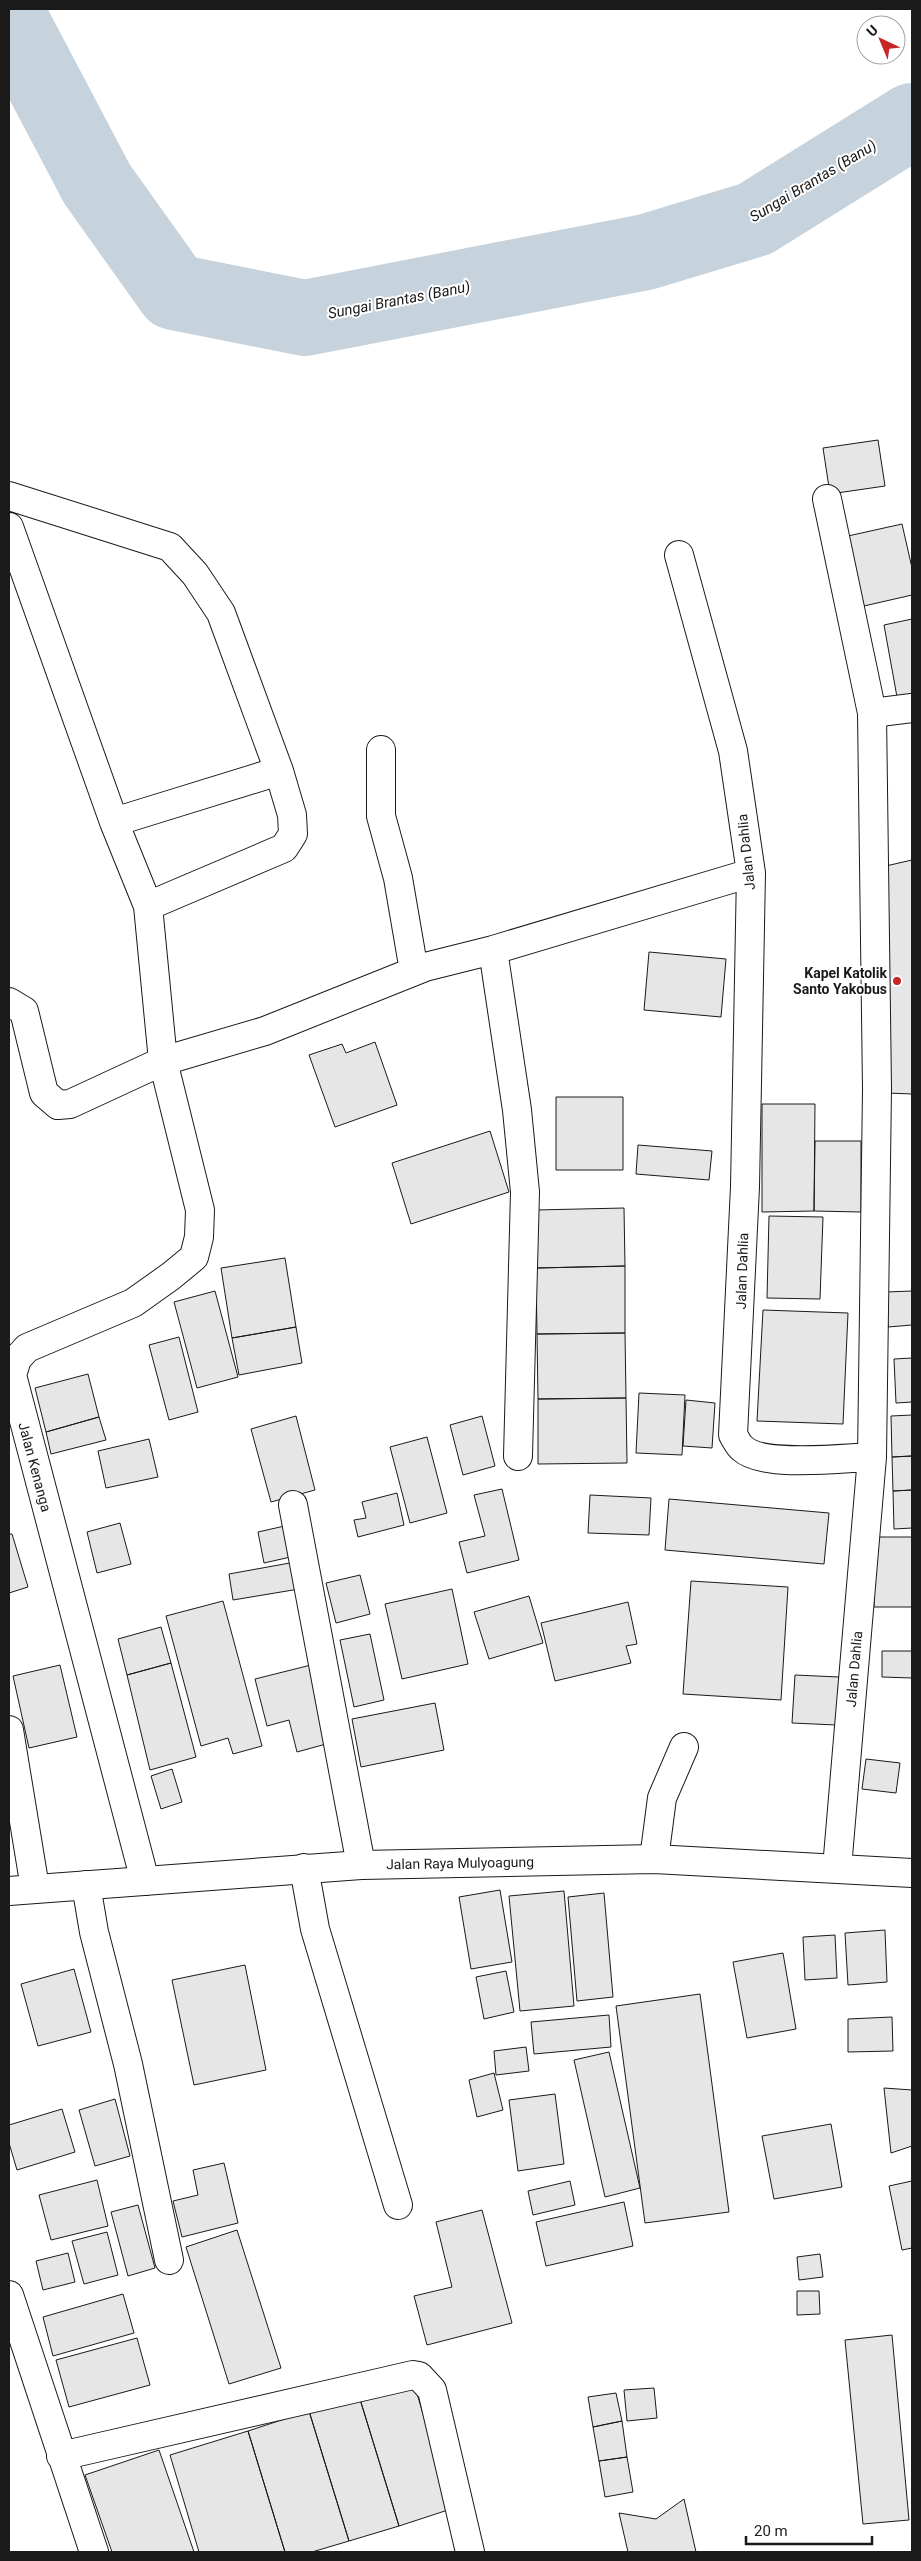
<svg xmlns="http://www.w3.org/2000/svg" width="921" height="2561" font-family="Roboto,sans-serif">
  <style>
    .lines { fill: none; stroke-linecap: round; stroke-linejoin: round }
    .river { stroke: #c6d2dc; stroke-width: 76 }
    .building { fill: #e6e6e6; stroke: #1a1a1a }
    .street-casing { stroke: #1a1a1a; stroke-width: 30 }
    .primary-casing { stroke: #1a1a1a; stroke-width: 30 }
    .street { stroke: #fff; stroke-width: 28 }
    .primary { stroke: #fff; stroke-width: 28 }
    .poi-dot { fill: #c62828; stroke: #fff; stroke-width: 2 }
    .labels { text-anchor: middle; stroke-width: 4; stroke-linejoin: round; paint-order: stroke }
    .street-label { font-size: 14px; fill: #1a1a1a; stroke: #fff }
    .poi-label { font-size: 14px; font-weight: bold; fill: #1a1a1a; stroke: #fff; text-anchor: end }
    .water-label { font-size: 15px; font-style: italic; fill: #1a1a1a; stroke: #fff }
  </style>
  <rect width="100%" height="100%" fill="#fff"/>
  <g class="lines">
    <!-- river -->
    <path class="river" d="M 9,17 L 97,184 L 174,292 L 305,318 L 646,252 L 755,219 L 912,121"/>
  </g>
  <!-- building -->
  <path class="building" d="M 878,440 L 885,486 L 830,494 L 823,448 Z
    M 902,524 L 912,568 L 912,595 L 864,606 L 848,536 Z
    M 912,619 L 912,694 L 897,697 L 884,625 Z
    M 912,860 L 912,1094 L 887,1093 L 877,868 Z
    M 649,952 L 726,959 L 721,1017 L 644,1010 Z
    M 375,1042 L 397,1105 L 335,1127 L 309,1055 L 342,1044 L 346,1053 Z
    M 556,1097 L 623,1097 L 623,1170 L 556,1170 Z
    M 762,1104 L 815,1104 L 814,1211 L 762,1212 Z
    M 490,1131 L 509,1192 L 411,1224 L 392,1163 Z
    M 815,1141 L 861,1141 L 861,1212 L 814,1211 Z
    M 638,1145 L 712,1151 L 709,1180 L 636,1174 Z
    M 624,1208 L 625,1266 L 536,1268 L 536,1210 Z
    M 769,1216 L 823,1217 L 820,1299 L 767,1298 Z
    M 285,1258 L 296,1327 L 232,1338 L 221,1268 Z
    M 625,1266 L 625,1333 L 537,1334 L 536,1268 Z
    M 215,1291 L 238,1377 L 197,1388 L 174,1302 Z
    M 912,1291 L 912,1325 L 888,1327 L 886,1292 Z
    M 763,1310 L 848,1313 L 843,1424 L 757,1421 Z
    M 296,1327 L 302,1363 L 239,1375 L 232,1338 Z
    M 625,1333 L 626,1398 L 538,1399 L 537,1334 Z
    M 179,1337 L 198,1412 L 169,1420 L 149,1345 Z
    M 912,1358 L 912,1402 L 896,1403 L 894,1359 Z
    M 88,1374 L 99,1417 L 46,1432 L 35,1388 Z
    M 639,1393 L 685,1395 L 682,1455 L 636,1453 Z
    M 626,1398 L 627,1463 L 538,1464 L 538,1399 Z
    M 686,1400 L 715,1403 L 712,1448 L 683,1446 Z
    M 912,1415 L 912,1456 L 892,1457 L 891,1416 Z
    M 296,1416 L 315,1490 L 271,1502 L 251,1429 Z
    M 482,1416 L 495,1466 L 463,1475 L 450,1425 Z
    M 99,1417 L 106,1440 L 51,1454 L 46,1432 Z
    M 427,1437 L 447,1513 L 410,1523 L 390,1447 Z
    M 149,1439 L 158,1477 L 106,1488 L 98,1451 Z
    M 912,1456 L 912,1490 L 893,1491 L 892,1457 Z
    M 502,1489 L 519,1560 L 467,1573 L 459,1542 L 485,1536 L 474,1495 Z
    M 912,1490 L 912,1528 L 894,1529 L 893,1491 Z
    M 397,1493 L 404,1525 L 358,1537 L 354,1520 L 366,1518 L 362,1502 Z
    M 590,1495 L 651,1498 L 649,1535 L 588,1533 Z
    M 669,1499 L 829,1513 L 824,1564 L 665,1550 Z
    M 120,1523 L 131,1564 L 97,1573 L 87,1532 Z
    M 289,1525 L 295,1556 L 264,1563 L 258,1532 Z
    M 9,1534 L 12,1534 L 28,1587 L 9,1593 Z
    M 875,1537 L 912,1537 L 912,1607 L 874,1607 Z
    M 301,1561 L 305,1588 L 233,1600 L 229,1574 Z
    M 360,1575 L 370,1614 L 336,1623 L 326,1583 Z
    M 691,1581 L 788,1587 L 781,1700 L 683,1694 Z
    M 452,1589 L 468,1664 L 402,1679 L 385,1604 Z
    M 529,1596 L 543,1643 L 489,1659 L 474,1612 Z
    M 223,1601 L 262,1746 L 233,1754 L 228,1738 L 201,1746 L 166,1616 Z
    M 628,1602 L 637,1644 L 626,1646 L 631,1663 L 555,1681 L 541,1623 Z
    M 161,1627 L 171,1663 L 127,1675 L 118,1639 Z
    M 370,1634 L 384,1700 L 354,1707 L 340,1640 Z
    M 882,1651 L 912,1651 L 912,1678 L 882,1677 Z
    M 171,1663 L 196,1757 L 150,1770 L 127,1675 Z
    M 319,1663 L 331,1712 L 319,1716 L 326,1744 L 297,1752 L 289,1720 L 267,1726 L 255,1679 Z
    M 60,1665 L 77,1737 L 29,1748 L 13,1676 Z
    M 795,1675 L 839,1677 L 836,1725 L 792,1723 Z
    M 435,1703 L 444,1750 L 361,1767 L 352,1719 Z
    M 866,1759 L 900,1763 L 896,1793 L 862,1789 Z
    M 172,1769 L 182,1802 L 161,1809 L 151,1776 Z
    M 500,1890 L 512,1962 L 471,1969 L 459,1897 Z
    M 564,1891 L 574,2006 L 520,2011 L 509,1896 Z
    M 604,1893 L 613,1997 L 577,2001 L 568,1897 Z
    M 885,1930 L 887,1982 L 848,1985 L 845,1933 Z
    M 835,1935 L 837,1978 L 805,1980 L 803,1937 Z
    M 783,1953 L 796,2029 L 747,2038 L 733,1962 Z
    M 245,1965 L 266,2070 L 194,2085 L 172,1980 Z
    M 74,1969 L 91,2032 L 38,2046 L 21,1984 Z
    M 506,1971 L 514,2012 L 484,2019 L 476,1977 Z
    M 700,1994 L 729,2212 L 645,2223 L 616,2006 Z
    M 609,2015 L 611,2047 L 534,2054 L 531,2022 Z
    M 892,2017 L 893,2051 L 848,2052 L 848,2019 Z
    M 526,2047 L 529,2071 L 496,2075 L 494,2051 Z
    M 609,2052 L 640,2188 L 605,2197 L 574,2060 Z
    M 494,2073 L 503,2110 L 477,2117 L 469,2080 Z
    M 884,2088 L 912,2090 L 912,2146 L 891,2153 Z
    M 555,2094 L 564,2164 L 518,2171 L 509,2100 Z
    M 115,2099 L 130,2156 L 95,2166 L 79,2110 Z
    M 62,2109 L 75,2152 L 17,2170 L 9,2143 L 9,2125 Z
    M 831,2124 L 842,2187 L 774,2199 L 762,2136 Z
    M 224,2163 L 238,2223 L 182,2237 L 173,2201 L 198,2195 L 193,2170 Z
    M 97,2180 L 108,2226 L 51,2240 L 39,2195 Z
    M 570,2181 L 575,2205 L 533,2215 L 528,2191 Z
    M 912,2181 L 912,2248 L 902,2250 L 889,2186 Z
    M 624,2202 L 633,2246 L 546,2266 L 536,2222 Z
    M 138,2205 L 155,2268 L 128,2276 L 111,2212 Z
    M 482,2210 L 512,2323 L 427,2345 L 414,2296 L 452,2287 L 436,2222 Z
    M 237,2230 L 281,2368 L 229,2384 L 186,2247 Z
    M 107,2232 L 118,2275 L 84,2284 L 72,2241 Z
    M 68,2253 L 75,2282 L 43,2290 L 36,2261 Z
    M 820,2254 L 823,2277 L 799,2280 L 797,2257 Z
    M 797,2291 L 819,2291 L 820,2314 L 797,2315 Z
    M 123,2294 L 134,2333 L 53,2356 L 43,2317 Z
    M 892,2335 L 909,2520 L 863,2524 L 845,2340 Z
    M 137,2338 L 150,2385 L 69,2407 L 56,2360 Z
    M 413,2380 L 451,2509 L 399,2526 L 359,2396 Z
    M 654,2388 L 657,2418 L 627,2421 L 624,2390 Z
    M 616,2393 L 622,2421 L 593,2427 L 588,2397 Z
    M 359,2396 L 399,2526 L 349,2541 L 309,2411 Z
    M 309,2411 L 349,2541 L 312,2552 L 285,2552 L 248,2431 Z
    M 622,2421 L 627,2457 L 599,2461 L 593,2427 Z
    M 248,2431 L 285,2552 L 199,2552 L 170,2455 Z
    M 159,2450 L 194,2552 L 112,2552 L 85,2475 Z
    M 627,2457 L 633,2492 L 605,2497 L 599,2461 Z
    M 684,2499 L 696,2552 L 628,2552 L 619,2513 L 656,2519 Z"/>
  <g class="lines">
    <!-- street casing -->
    <g class="street-casing">
      <path id="street" d="M 9,496 L 170,547 L 195,574 L 221,613 L 279,771
        M 827,499 L 872,713 L 877,1089 L 872,1457
        M 9,527 L 114,822 L 148,906 L 163,1061 L 200,1210 L 199,1237 L 194,1257 L 171,1276 L 133,1303 L 27,1348 L 17,1359 L 12,1375 L 145,1881
        M 679,555 L 733,751 L 751,873 L 745,1187 L 733,1435 C 736,1439 738,1445 742,1448 C 762,1468 843,1458 872,1457 L 837,1868
        M 872,713 L 912,708
        M 381,750 L 381,816 L 398,878 L 414,971
        M 114,822 L 279,771 L 292,815 L 293,834 L 284,848 L 148,906
        M 493,950 L 517,1110 L 525,1192 L 518,1456
        M 9,1002 L 24,1011 L 44,1093 L 58,1105 L 70,1104 L 163,1061 L 265,1031 L 425,967 L 493,950 L 751,873
        M 293,1505 L 361,1865
        M 9,1730 L 35,1888
        M 654,1859 L 662,1798 L 684,1747
        M 304,1868 L 315,1929 L 398,2205
        M 86,1885 L 94,1932 L 128,2064 L 169,2260
        M 9,2295 L 94,2552
        M 61,2456 L 413,2375 L 419,2376 L 432,2390 L 470,2552"/>
    </g>
    <!-- primary casing -->
    <g class="primary-casing">
      <path id="primary" d="M 9,1891 L 361,1865 L 654,1859 L 912,1873"/>
    </g>
    <!-- street -->
    <use href="#street" class="street"/>
    <!-- primary -->
    <use href="#primary" class="primary"/>
  </g>
  <!-- markers -->
  <circle class="poi-dot" cx="897" cy="981" r="5"/>
  <g class="labels">
    <!-- street labels -->
    <g class="street-label">
      <text transform="translate(746 852) rotate(-96)" y="5">Jalan Dahlia</text>
      <text transform="translate(742 1271) rotate(-88)" y="5">Jalan Dahlia</text>
      <text transform="translate(35 1467) rotate(75)" y="5">Jalan Kenanga</text>
      <text transform="translate(854 1669) rotate(-85)" y="5">Jalan Dahlia</text>
      <text transform="translate(460 1863) rotate(-1)" y="5">Jalan Raya Mulyoagung</text>
    </g>
    <!-- poi labels -->
    <g class="poi-label">
      <text x="887" y="978">Kapel Katolik<tspan x="887" dy="16">Santo Yakobus</tspan></text>
    </g>
    <!-- water labels -->
    <g class="water-label">
      <text transform="translate(813 181) rotate(-31)" y="5">Sungai Brantas (Banu)</text>
      <text transform="translate(399 300) rotate(-11)" y="5">Sungai Brantas (Banu)</text>
    </g>
  </g>
  <!-- border -->
  <rect width="921" height="2561" fill="none" stroke="#1a1a1a" stroke-width="20"/>
  <!-- north arrow -->
  <g transform="translate(881 40) rotate(316)"><circle r="24" fill="#ffffff" stroke="#a3a3a3"/>
  <path d="M0-4L9 19L0 12L-9 19Z" fill="#c62828"/>
  <text y="-8" font-size="14" font-weight="bold" text-anchor="middle" fill="#1a1a1a">U</text>
  </g>
  <!-- scale -->
  <path d="M746 2536v8h126v-8" fill="none" stroke="#1a1a1a" stroke-width="2.5"/>
  <text x="754" y="2536" font-size="15" fill="#1a1a1a" stroke="#ffffff" stroke-width="4" paint-order="stroke">20 m</text>
</svg>
